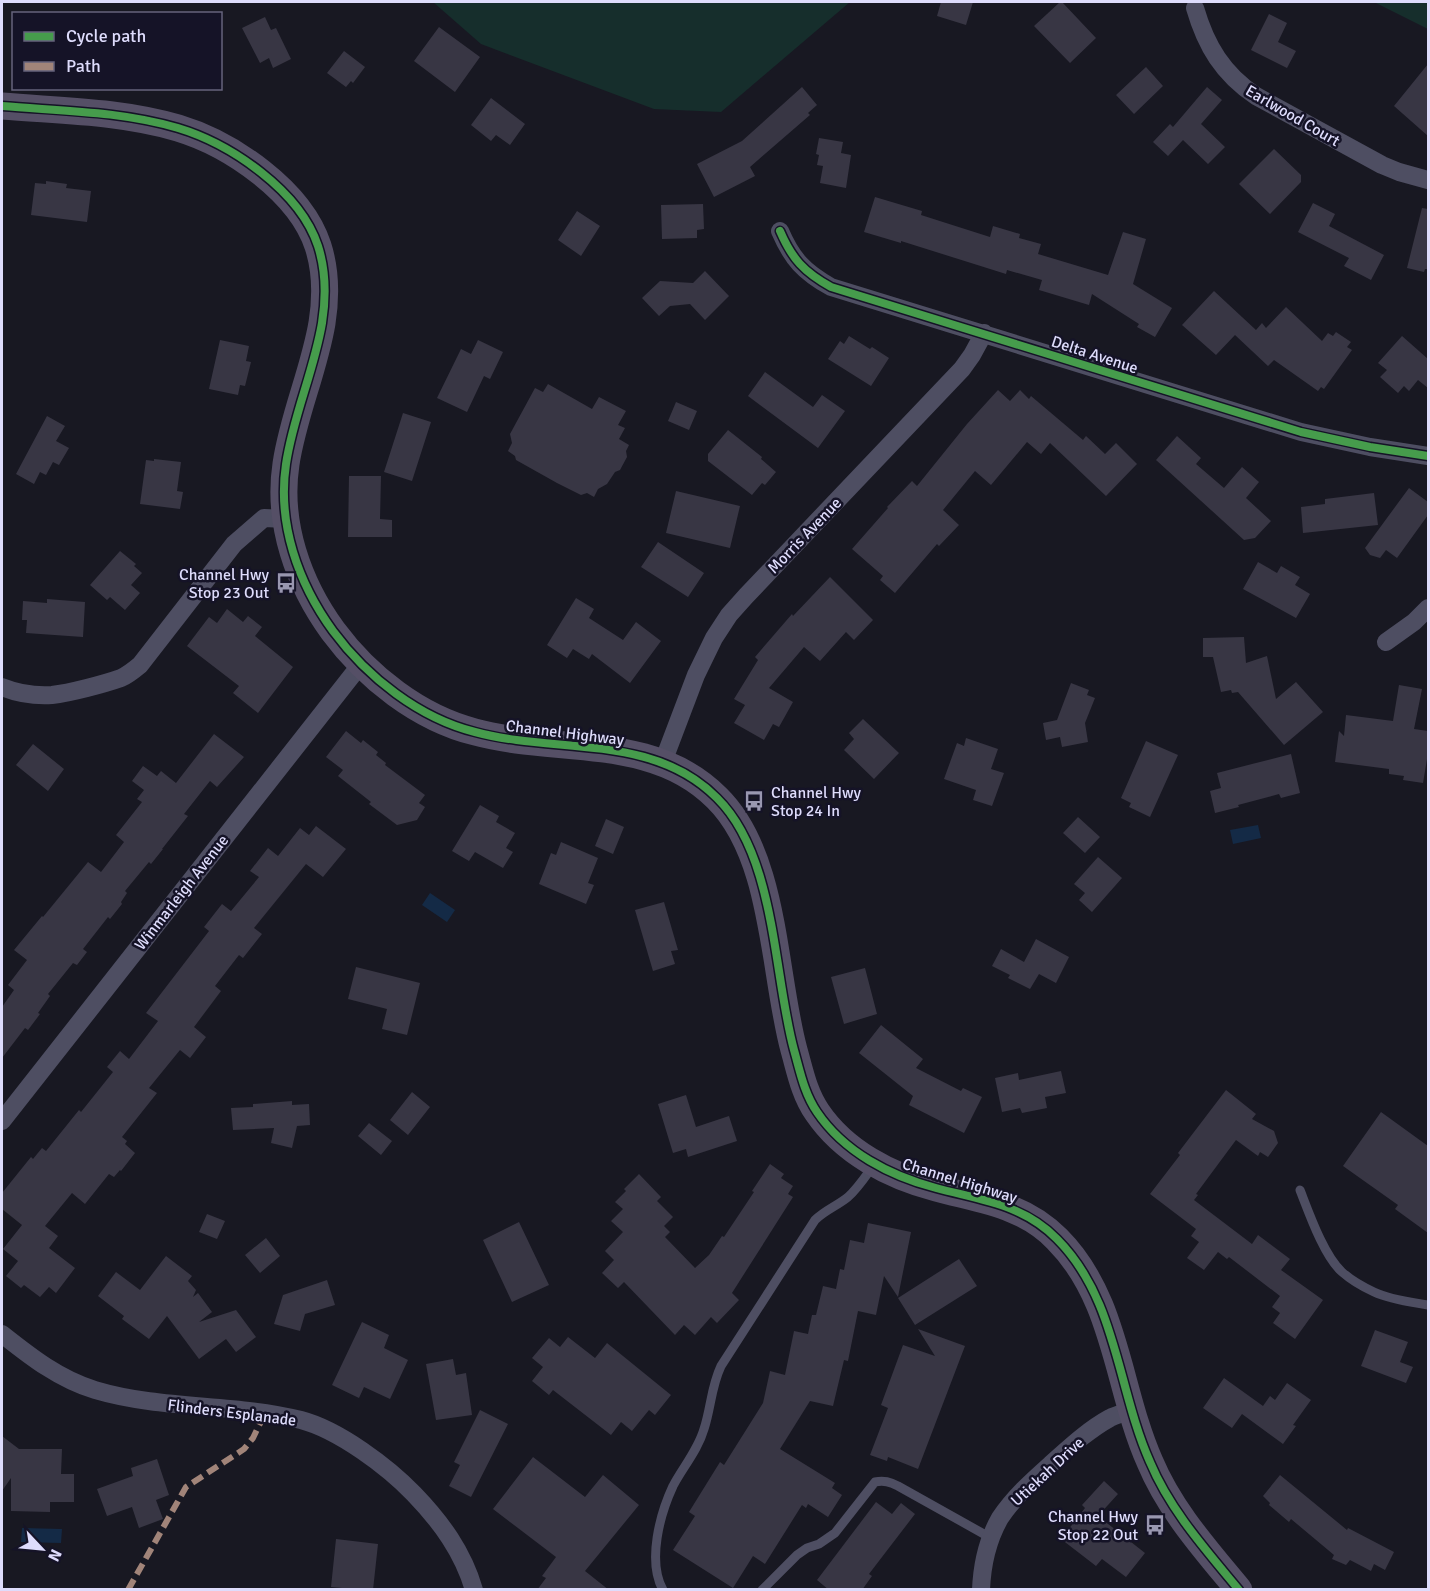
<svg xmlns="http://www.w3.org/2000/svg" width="1430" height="1591" font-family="Signika,sans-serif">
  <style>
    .green { fill: #162e2c }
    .water { fill: #142a46 }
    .building { fill: #383644 }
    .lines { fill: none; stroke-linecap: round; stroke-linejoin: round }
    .service { stroke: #4e4e62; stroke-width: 9 }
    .minor { stroke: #4e4e62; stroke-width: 18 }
    .primary { stroke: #554f66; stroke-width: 27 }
    .quiet { stroke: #a18479; stroke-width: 6; stroke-dasharray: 12 6; stroke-linecap: butt }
    .cycleway-casing { stroke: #151327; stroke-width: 11 }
    .cycleway { stroke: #469c4c; stroke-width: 8 }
    .labels { text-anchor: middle; stroke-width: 5; stroke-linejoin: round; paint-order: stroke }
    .street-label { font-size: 16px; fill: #dedcfc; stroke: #151327 }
    .poi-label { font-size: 16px; fill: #dedcfc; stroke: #151327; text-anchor: end }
  </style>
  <rect width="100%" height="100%" fill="#181822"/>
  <!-- green -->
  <path class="green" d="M 433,2 L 850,2 L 721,112 L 654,109 L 481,44 Z
    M 1374,2 L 1428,2 L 1428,29 Z"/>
  <!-- water -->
  <path class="water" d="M 1258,825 L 1261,838 L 1233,844 L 1230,830 Z
    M 430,893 L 455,910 L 447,922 L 422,905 Z
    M 22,1528 L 62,1529 L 61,1543 L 21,1542 Z"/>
  <!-- building -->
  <path class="building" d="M 941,2 L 973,2 L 966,25 L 937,16 Z
    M 1060,2 L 1062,2 L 1096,38 L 1070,63 L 1034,26 Z
    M 1269,14 L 1287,23 L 1278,42 L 1296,51 L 1287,68 L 1251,50 Z
    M 265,17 L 271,30 L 276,28 L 291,59 L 273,68 L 269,58 L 260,63 L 242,28 Z
    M 439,27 L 480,57 L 455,92 L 414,61 Z
    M 344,51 L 365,67 L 353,83 L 351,81 L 346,87 L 327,73 Z
    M 1428,64 L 1428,136 L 1394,106 Z
    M 1146,67 L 1163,86 L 1134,114 L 1116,95 Z
    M 802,87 L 817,105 L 808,113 L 810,115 L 750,167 L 755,176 L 714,197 L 697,164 L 742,141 Z
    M 1207,87 L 1222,100 L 1201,124 L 1225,147 L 1208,164 L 1183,140 L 1168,156 L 1153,142 L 1170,124 L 1173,127 Z
    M 491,98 L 525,124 L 510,145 L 496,135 L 491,141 L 471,125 Z
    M 819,138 L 843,142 L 841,153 L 851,155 L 846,188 L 820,183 L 823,166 L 817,165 L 819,155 L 816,154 Z
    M 1274,149 L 1301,175 L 1301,182 L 1270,214 L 1239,184 Z
    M 46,181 L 67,184 L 66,188 L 91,191 L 87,222 L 31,215 L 35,183 L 46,184 Z
    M 875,197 L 922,211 L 921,215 L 990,237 L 993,226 L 1020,234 L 1019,238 L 1041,244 L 1038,254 L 1108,275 L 1123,232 L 1146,239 L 1133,284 L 1172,308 L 1155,337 L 1137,327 L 1139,324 L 1092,294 L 1089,305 L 1039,290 L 1042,280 L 1007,270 L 1006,274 L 901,241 L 901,243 L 864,232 Z
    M 1313,203 L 1335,214 L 1329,226 L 1384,255 L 1371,280 L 1344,266 L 1349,258 L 1298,232 Z
    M 703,204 L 704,229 L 697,230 L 697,238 L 662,239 L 661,205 Z
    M 1422,208 L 1428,209 L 1428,269 L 1425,269 L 1424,272 L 1407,268 Z
    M 577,211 L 600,226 L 581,256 L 558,240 Z
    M 705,271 L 729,296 L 705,320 L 690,304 L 670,306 L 659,316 L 642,298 L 660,281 L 693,283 Z
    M 1214,291 L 1256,330 L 1262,323 L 1266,328 L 1286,307 L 1322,341 L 1328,333 L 1333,336 L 1336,332 L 1351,342 L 1347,347 L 1352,350 L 1324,389 L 1321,387 L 1318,391 L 1274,360 L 1268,366 L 1235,335 L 1216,355 L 1182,325 Z
    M 849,336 L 870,349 L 872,347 L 889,358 L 871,386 L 828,359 L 840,341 L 844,344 Z
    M 1402,336 L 1428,359 L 1428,388 L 1418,380 L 1409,391 L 1404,386 L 1398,393 L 1380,377 L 1387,370 L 1378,363 Z
    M 220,340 L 249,346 L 246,361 L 251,362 L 245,386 L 240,385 L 238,395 L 209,389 Z
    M 478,340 L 503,352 L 490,379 L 484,376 L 467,412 L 437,398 L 461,349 L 471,354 Z
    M 765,372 L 813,407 L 822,395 L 845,411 L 818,448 L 748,396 Z
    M 548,384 L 592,409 L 599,397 L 626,411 L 618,425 L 625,428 L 619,439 L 629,445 L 626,451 L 627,457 L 620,470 L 615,472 L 607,484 L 598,489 L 594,497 L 587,493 L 581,495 L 557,483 L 516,460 L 515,456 L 508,451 L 512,443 L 510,434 L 535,388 L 543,392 Z
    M 998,390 L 1010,401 L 1020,390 L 1029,399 L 1031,396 L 1083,440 L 1086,436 L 1105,454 L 1116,443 L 1137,464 L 1106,496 L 1050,443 L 1041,454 L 1027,442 L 991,485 L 975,471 L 943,510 L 959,525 L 939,546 L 937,544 L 895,593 L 880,580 L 883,576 L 852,549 L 888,508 L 887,507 L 912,481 L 917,486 L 967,424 Z
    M 676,402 L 697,411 L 689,430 L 668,421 Z
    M 403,413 L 431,422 L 412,481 L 384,472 Z
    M 47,416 L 65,426 L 56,441 L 69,448 L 59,465 L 53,462 L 46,475 L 40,472 L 34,484 L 16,474 Z
    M 728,430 L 762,457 L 761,459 L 776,472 L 765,485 L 762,483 L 752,495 L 708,461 L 708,454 Z
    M 1177,436 L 1201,458 L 1196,464 L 1224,488 L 1242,467 L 1259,482 L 1246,498 L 1271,521 L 1255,538 L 1244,540 L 1156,460 Z
    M 154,459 L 181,462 L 177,491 L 183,492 L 180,509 L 140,504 L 146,460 L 154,461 Z
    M 349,476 L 381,476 L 380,519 L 392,520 L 392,537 L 348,537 Z
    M 1409,488 L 1428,502 L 1428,515 L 1397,558 L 1386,550 L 1380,558 L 1370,555 L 1365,548 Z
    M 676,491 L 740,506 L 730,548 L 666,533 Z
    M 1374,493 L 1378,525 L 1303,533 L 1301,507 L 1325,504 L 1325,499 Z
    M 658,542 L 704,573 L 688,597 L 641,567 Z
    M 120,551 L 136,564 L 134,566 L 142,573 L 131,585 L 140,593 L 125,610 L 110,597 L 107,600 L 90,585 Z
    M 1258,562 L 1277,573 L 1281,566 L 1300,577 L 1295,585 L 1310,594 L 1296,618 L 1243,589 Z
    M 830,577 L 873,620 L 854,640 L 846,632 L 820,661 L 804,647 L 769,688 L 793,702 L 779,727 L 773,724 L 764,740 L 734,723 L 745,705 L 734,699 L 758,660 L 755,657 L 792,614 L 793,616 Z
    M 576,598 L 594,609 L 589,618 L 623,640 L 636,622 L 661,641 L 630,683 L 592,654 L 589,659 L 573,649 L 567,658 L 547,645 Z
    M 47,599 L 85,602 L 83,637 L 26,633 L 27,620 L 22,620 L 23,601 L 47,603 Z
    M 227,609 L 243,622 L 248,616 L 262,627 L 255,636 L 293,667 L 258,713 L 233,693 L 239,686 L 187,646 L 209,617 L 217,623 Z
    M 1244,637 L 1246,663 L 1267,656 L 1276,699 L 1296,682 L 1323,712 L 1284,745 L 1238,692 L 1232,693 L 1231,690 L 1221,692 L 1213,657 L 1203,657 L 1203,638 Z
    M 1071,683 L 1089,690 L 1087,695 L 1095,698 L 1085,723 L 1088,742 L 1062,747 L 1060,737 L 1046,740 L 1043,723 L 1057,720 Z
    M 1399,685 L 1422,689 L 1414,729 L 1428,731 L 1428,759 L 1427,759 L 1423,783 L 1403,780 L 1404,776 L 1389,774 L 1389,769 L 1335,762 L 1339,731 L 1344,736 L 1346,715 L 1393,721 Z
    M 863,719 L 899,753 L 874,779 L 844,750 L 854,739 L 849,733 Z
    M 346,731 L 361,743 L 363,740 L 378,752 L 376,755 L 386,763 L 385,765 L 425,795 L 419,803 L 425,807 L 417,820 L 397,825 L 369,804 L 371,802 L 338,776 L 343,770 L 326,757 Z
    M 214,734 L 244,757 L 217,787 L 210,781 L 184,814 L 188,816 L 162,849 L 163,849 L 151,864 L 149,862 L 125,891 L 127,893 L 121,902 L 122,904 L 110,919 L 108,917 L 83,949 L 87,952 L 77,965 L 73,963 L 48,994 L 50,996 L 38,1013 L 40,1014 L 28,1030 L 25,1028 L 2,1058 L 2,1007 L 14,990 L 8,985 L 27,960 L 14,950 L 42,916 L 43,917 L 88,862 L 101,872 L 124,842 L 116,835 L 142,802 L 137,799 L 144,790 L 132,781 L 143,766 L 157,776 L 161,771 L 176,783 Z
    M 966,738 L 998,749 L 991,769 L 1004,773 L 992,806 L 973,800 L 976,790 L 944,779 L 957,743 L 964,746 Z
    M 1146,741 L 1178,755 L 1150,817 L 1129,807 L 1131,803 L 1121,798 Z
    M 33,744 L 64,769 L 48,791 L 16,765 Z
    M 1291,754 L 1300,793 L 1281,798 L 1279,794 L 1238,805 L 1239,807 L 1215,813 L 1210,791 L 1221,788 L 1217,773 Z
    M 480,805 L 499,816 L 496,822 L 515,833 L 506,848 L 513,852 L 503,868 L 475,852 L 469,861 L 452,851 Z
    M 1078,817 L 1100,837 L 1085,853 L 1063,833 Z
    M 606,819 L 624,827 L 613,854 L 595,846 Z
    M 316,826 L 346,849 L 323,877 L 306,864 L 254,928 L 262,934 L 243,958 L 239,955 L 215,986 L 221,991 L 194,1027 L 206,1037 L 190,1058 L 180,1050 L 149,1088 L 157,1093 L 122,1137 L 127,1141 L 125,1144 L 135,1153 L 121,1171 L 120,1170 L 114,1177 L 109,1174 L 85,1204 L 72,1193 L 45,1226 L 58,1236 L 49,1248 L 75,1268 L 56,1293 L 49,1287 L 40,1297 L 24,1285 L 21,1288 L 6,1276 L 18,1261 L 3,1249 L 22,1225 L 2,1209 L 2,1193 L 31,1157 L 33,1159 L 42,1148 L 46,1151 L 79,1110 L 81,1112 L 113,1072 L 107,1067 L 120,1051 L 129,1059 L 158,1021 L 146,1013 L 209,931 L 204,927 L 222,904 L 231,911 L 259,877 L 250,871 L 268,848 L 278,856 L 300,828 L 309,835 Z
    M 561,842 L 598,858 L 588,883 L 594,885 L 586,904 L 539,884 L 551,853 L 556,855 Z
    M 1098,857 L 1122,878 L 1092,912 L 1079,900 L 1085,893 L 1074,884 Z
    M 664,902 L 678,950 L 671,951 L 675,964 L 653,971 L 635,910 Z
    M 1036,939 L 1069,957 L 1056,983 L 1039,974 L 1030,989 L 1008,978 L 1010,975 L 992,966 L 1001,949 L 1024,962 Z
    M 356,967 L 420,983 L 407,1035 L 382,1029 L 387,1009 L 348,999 Z
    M 865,968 L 877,1014 L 844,1024 L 831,977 Z
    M 881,1025 L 923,1059 L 916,1068 L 961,1091 L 963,1088 L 982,1097 L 964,1133 L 909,1105 L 913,1096 L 859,1053 Z
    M 1061,1071 L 1066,1093 L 1045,1097 L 1047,1108 L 1022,1113 L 1020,1108 L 1002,1112 L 995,1078 L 1018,1073 L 1019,1080 Z
    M 1226,1090 L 1256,1114 L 1252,1119 L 1274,1131 L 1278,1143 L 1268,1157 L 1260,1152 L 1258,1156 L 1236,1140 L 1196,1194 L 1198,1195 L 1194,1200 L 1252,1244 L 1258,1235 L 1290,1259 L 1281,1270 L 1323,1300 L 1295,1339 L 1273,1323 L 1280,1313 L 1272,1307 L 1280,1296 L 1229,1257 L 1227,1259 L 1218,1252 L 1204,1270 L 1187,1258 L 1199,1242 L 1191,1236 L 1196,1229 L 1150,1194 L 1180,1155 L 1178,1153 Z
    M 412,1092 L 430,1107 L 408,1135 L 390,1120 Z
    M 686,1095 L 696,1127 L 729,1116 L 737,1141 L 688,1157 L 686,1149 L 673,1153 L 658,1104 Z
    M 292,1101 L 292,1105 L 309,1104 L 310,1125 L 297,1126 L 292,1148 L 271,1143 L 274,1128 L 233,1130 L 231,1108 L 253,1107 L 253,1104 Z
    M 1381,1112 L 1428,1146 L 1428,1233 L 1395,1209 L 1398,1205 L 1343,1166 Z
    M 369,1123 L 392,1141 L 381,1155 L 358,1136 Z
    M 770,1164 L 784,1174 L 781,1178 L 793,1186 L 788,1194 L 793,1197 L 732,1293 L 739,1300 L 717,1323 L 711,1317 L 695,1335 L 684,1325 L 675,1335 L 624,1282 L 618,1288 L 602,1273 L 614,1260 L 605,1251 L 623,1232 L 611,1221 L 623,1209 L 615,1202 L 626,1191 L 624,1189 L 639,1174 L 661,1197 L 657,1201 L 673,1217 L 664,1226 L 670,1232 L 665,1237 L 695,1268 L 709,1255 L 722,1236 L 724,1237 L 754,1192 L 752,1191 Z
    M 207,1214 L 225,1221 L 217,1239 L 199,1232 Z
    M 519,1222 L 549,1285 L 512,1302 L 483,1240 Z
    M 868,1223 L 911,1232 L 898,1297 L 884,1276 L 876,1315 L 858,1311 L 848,1361 L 844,1360 L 833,1406 L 810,1401 L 780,1449 L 835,1483 L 832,1488 L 842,1495 L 828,1517 L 808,1504 L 806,1508 L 802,1505 L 765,1564 L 753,1556 L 733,1588 L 673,1550 L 695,1516 L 689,1512 L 720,1462 L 724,1465 L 763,1403 L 770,1371 L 785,1375 L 794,1331 L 808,1334 L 812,1315 L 816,1315 L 823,1286 L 836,1289 L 840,1269 L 844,1270 L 850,1240 L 864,1243 Z
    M 266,1238 L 280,1256 L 260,1273 L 245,1255 Z
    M 166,1256 L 192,1276 L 188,1281 L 196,1290 L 193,1297 L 198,1293 L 212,1312 L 199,1322 L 236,1310 L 256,1337 L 236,1352 L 226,1339 L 199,1359 L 167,1316 L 149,1339 L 122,1319 L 124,1316 L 98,1296 L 116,1272 L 140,1290 Z
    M 959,1259 L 977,1286 L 915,1325 L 898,1298 Z
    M 327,1280 L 335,1305 L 305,1314 L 300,1331 L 274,1324 L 283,1295 Z
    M 362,1322 L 389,1335 L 384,1348 L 408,1360 L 390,1399 L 364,1387 L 359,1398 L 332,1385 Z
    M 918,1329 L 965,1346 L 918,1469 L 888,1457 L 887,1461 L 870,1455 L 888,1408 L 881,1405 L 903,1345 L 935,1356 Z
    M 1375,1330 L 1408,1342 L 1400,1362 L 1413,1367 L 1406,1383 L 1361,1366 Z
    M 568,1337 L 595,1358 L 607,1343 L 671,1395 L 655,1415 L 649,1410 L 632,1431 L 621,1422 L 611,1435 L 553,1390 L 549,1395 L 532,1381 L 543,1367 L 532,1358 L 549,1338 L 560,1347 Z
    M 453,1359 L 456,1375 L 466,1373 L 472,1415 L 436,1420 L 426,1364 Z
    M 1224,1378 L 1263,1406 L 1270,1396 L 1275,1400 L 1287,1383 L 1311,1400 L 1293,1425 L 1296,1426 L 1283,1444 L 1242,1414 L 1232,1428 L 1203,1408 Z
    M 480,1410 L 508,1424 L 471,1497 L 449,1486 L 460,1465 L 454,1462 Z
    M 2,1436 L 19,1449 L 62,1449 L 61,1474 L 74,1474 L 74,1502 L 50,1502 L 50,1512 L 11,1511 L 11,1478 L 2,1491 Z
    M 533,1457 L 585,1497 L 603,1475 L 639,1505 L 585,1571 L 609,1590 L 537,1590 L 546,1578 L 542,1576 L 556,1557 L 493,1509 Z
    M 157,1459 L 169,1495 L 156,1500 L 163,1519 L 139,1528 L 132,1507 L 107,1516 L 97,1489 L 133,1476 L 131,1468 Z
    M 1280,1475 L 1347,1530 L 1348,1528 L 1394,1552 L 1385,1570 L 1374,1564 L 1371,1571 L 1350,1560 L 1346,1565 L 1332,1559 L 1334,1555 L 1291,1519 L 1289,1522 L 1269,1505 L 1270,1503 L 1263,1496 Z
    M 1104,1481 L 1118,1494 L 1098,1516 L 1145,1553 L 1126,1577 L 1102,1559 L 1096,1566 L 1061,1539 L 1085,1508 L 1082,1505 Z
    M 876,1502 L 892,1514 L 901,1503 L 915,1514 L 869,1574 L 872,1576 L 862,1590 L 829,1590 L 817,1580 Z
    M 336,1539 L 378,1544 L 373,1590 L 341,1590 L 342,1588 L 331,1587 Z"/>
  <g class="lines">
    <!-- service -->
    <path class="service" d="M 1300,1190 C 1309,1213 1324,1256 1342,1272 C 1351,1280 1363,1287 1374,1292 C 1391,1300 1411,1302 1428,1305
      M 663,1590 C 647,1561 660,1514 673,1486 C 683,1467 698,1450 704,1429 C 711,1408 711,1387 721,1366 L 815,1220 C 825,1210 837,1206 848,1197 C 858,1188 865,1177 873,1166
      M 762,1590 L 797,1555 L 807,1548 L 819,1544 L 835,1533 L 875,1482 C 884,1480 890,1482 898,1486 L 991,1538"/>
    <!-- minor -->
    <path class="minor" d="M 1195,8 C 1206,46 1223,74 1256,96 L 1382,165 L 1399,172 L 1428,180
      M 780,231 C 792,259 804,272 831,287 L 1301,432 L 1370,447 L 1428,456
      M 1386,642 L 1414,622 L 1428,608
      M 2,687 C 17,693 36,696 52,695 C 70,693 104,684 121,678 C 128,675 134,670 140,665 L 234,544 L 264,518 L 286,519
      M 663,762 L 696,675 L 714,638 L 729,615 L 746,596 L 962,369 L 972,355 L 984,333
      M 2,1121 L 361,664
      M 2,1334 C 31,1357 59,1379 95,1390 C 162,1410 234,1403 301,1420 C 339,1430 388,1467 414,1494 C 441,1522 463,1552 474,1590
      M 981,1590 C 982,1565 988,1539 1000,1518 C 1014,1497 1032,1481 1051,1464 C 1069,1448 1088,1430 1110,1418 C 1116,1415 1124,1413 1131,1410"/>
    <!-- primary -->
    <path class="primary" d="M 2,106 C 61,111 120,111 178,128 C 231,144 300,191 318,246 C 326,271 326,298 322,323 C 314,371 293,416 286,464 C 277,523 298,583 333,631 C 367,677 419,718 475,732 C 556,754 653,733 717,798 C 776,856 773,973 794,1050 C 800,1071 804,1093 817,1112 C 844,1152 890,1176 936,1188 C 980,1200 1023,1204 1057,1239 C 1117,1299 1117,1388 1150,1462 C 1170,1510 1206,1550 1239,1590"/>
    <!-- quiet -->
    <path class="quiet" d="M 128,1590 L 186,1487 L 244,1449 L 253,1438 L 265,1413"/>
    <!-- cycleway casing -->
    <g class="cycleway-casing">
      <path id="cycleway" d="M 2,106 C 61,111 120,111 178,128 C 231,144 300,191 318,246 C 326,271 326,298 322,323 C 314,371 293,416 286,464 C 277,523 298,583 333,631 C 367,677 419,718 475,732 C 556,754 653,733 717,798 C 776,856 773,973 794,1050 C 800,1071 804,1093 817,1112 C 844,1152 890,1176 936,1188 C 980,1200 1023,1204 1057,1239 C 1117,1299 1117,1388 1150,1462 C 1170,1510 1206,1550 1239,1590
        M 780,231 C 792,259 804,272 831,287 L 1301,432 L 1370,447 L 1428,456"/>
    </g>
    <!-- cycleway -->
    <use href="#cycleway" class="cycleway"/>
  </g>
  <!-- icons -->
  <defs>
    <g id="bus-bare" transform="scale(1.62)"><path d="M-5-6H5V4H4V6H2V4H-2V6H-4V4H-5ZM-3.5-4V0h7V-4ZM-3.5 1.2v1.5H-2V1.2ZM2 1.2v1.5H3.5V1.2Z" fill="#9997b0" stroke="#151327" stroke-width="2.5" paint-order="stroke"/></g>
  </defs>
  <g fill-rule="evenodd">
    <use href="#bus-bare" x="286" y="583"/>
    <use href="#bus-bare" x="754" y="801"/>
    <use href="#bus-bare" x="1155" y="1525"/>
  </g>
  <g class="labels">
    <!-- street labels -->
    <g class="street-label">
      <text transform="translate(1293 115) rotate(30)" y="6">Earlwood Court</text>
      <text transform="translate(1095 354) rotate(18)" y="6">Delta Avenue</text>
      <text transform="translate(804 535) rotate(-46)" y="6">Morris Avenue</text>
      <text transform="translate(565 732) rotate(7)" y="6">Channel Highway</text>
      <text transform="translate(181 892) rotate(-52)" y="6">Winmarleigh Avenue</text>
      <text transform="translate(960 1180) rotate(17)" y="6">Channel Highway</text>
      <text transform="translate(232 1412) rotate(7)" y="6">Flinders Esplanade</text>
      <text transform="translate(1047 1471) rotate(-43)" y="6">Utiekah Drive</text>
    </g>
    <!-- poi labels -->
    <g class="poi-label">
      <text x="269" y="580">Channel Hwy<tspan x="269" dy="18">Stop 23 Out</tspan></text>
      <text x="771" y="798" text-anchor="start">Channel Hwy<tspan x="771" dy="18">Stop 24 In</tspan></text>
      <text x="1138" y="1522">Channel Hwy<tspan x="1138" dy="18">Stop 22 Out</tspan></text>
    </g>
  </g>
  <!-- border -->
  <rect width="1430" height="1591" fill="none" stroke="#dedcfc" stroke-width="6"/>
  <!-- legend -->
  <rect x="12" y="12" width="210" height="78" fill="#151327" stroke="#65637c" stroke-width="1.5"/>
  <rect x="24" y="32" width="30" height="9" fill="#469c4c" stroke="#65637c" stroke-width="1.5"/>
  <text x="66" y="42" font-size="18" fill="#dedcfc">Cycle path</text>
  <rect x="24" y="62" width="30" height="9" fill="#a18479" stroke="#65637c" stroke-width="1.5"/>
  <text x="66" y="72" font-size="18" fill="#dedcfc">Path</text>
  <!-- north arrow -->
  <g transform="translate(42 1549) rotate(116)" stroke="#151327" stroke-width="4.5" paint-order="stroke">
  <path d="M0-4.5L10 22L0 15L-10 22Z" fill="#dedcfc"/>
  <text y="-9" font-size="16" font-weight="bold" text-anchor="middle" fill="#dedcfc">N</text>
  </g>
</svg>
